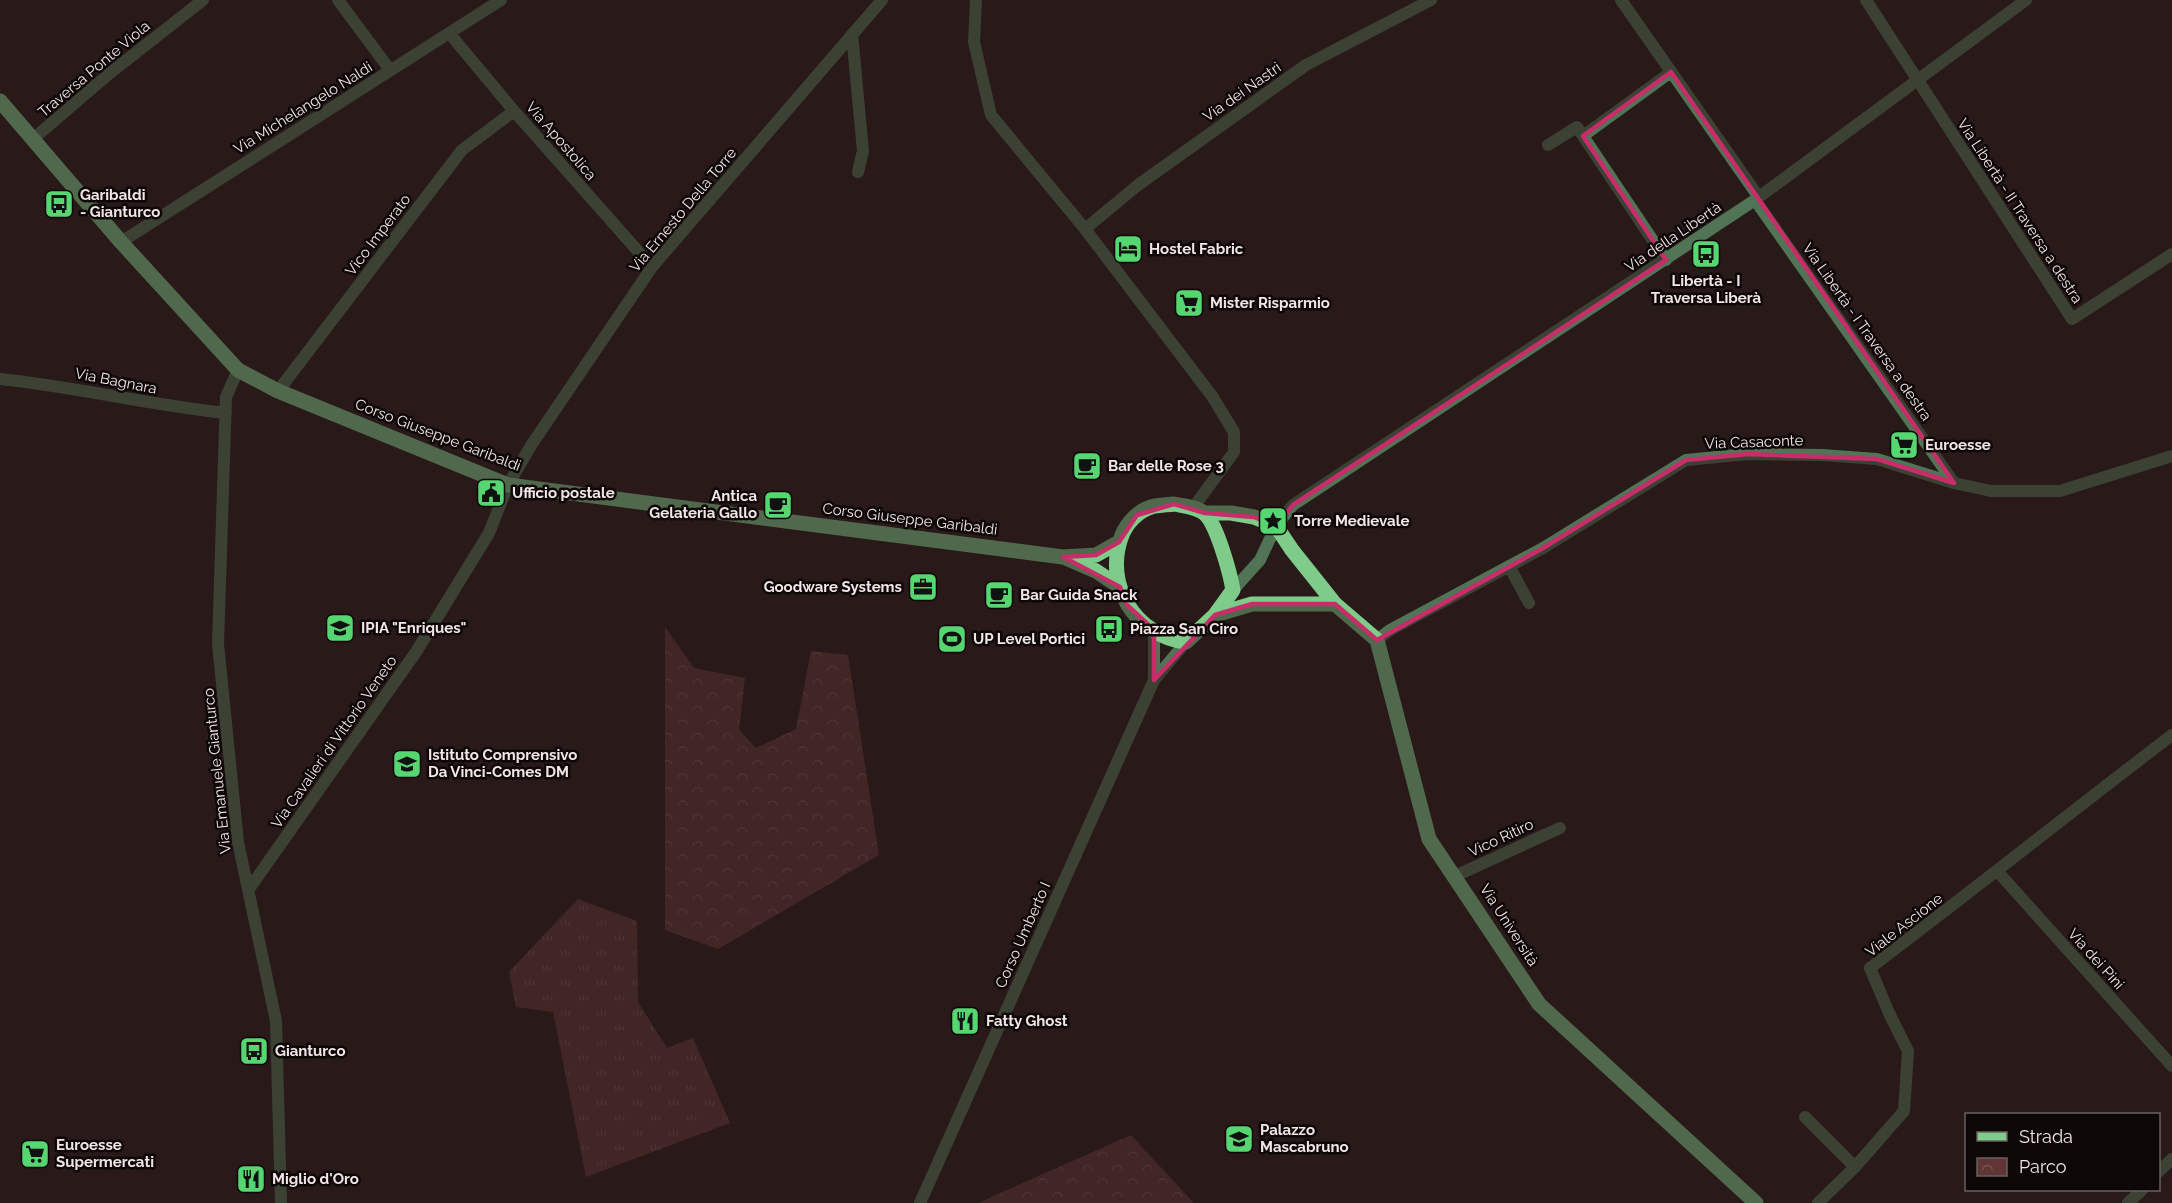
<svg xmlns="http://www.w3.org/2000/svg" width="2172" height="1203" font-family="Raleway,sans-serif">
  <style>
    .grass { fill: url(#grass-tufts) }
    .park { fill: url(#park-crowns) }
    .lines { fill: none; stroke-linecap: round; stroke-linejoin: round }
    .minor { stroke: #507455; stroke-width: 12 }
    .tertiary { stroke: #507455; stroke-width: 12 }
    .primary { stroke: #7fcb8a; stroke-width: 15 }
    .marked { fill: none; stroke: #c72d69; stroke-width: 4.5; stroke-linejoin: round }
    .labels { text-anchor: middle; stroke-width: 5; stroke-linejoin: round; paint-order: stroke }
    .street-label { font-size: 15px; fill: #f1e6e5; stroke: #0d0707 }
    .poi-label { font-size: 15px; font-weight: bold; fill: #f1e6e5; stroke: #0d0707; text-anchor: start }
  </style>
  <defs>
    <pattern id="grass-tufts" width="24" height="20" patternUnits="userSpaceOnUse" patternTransform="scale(1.5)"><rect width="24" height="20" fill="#603533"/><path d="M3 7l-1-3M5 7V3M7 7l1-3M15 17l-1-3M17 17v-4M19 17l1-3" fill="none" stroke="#775250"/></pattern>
    <pattern id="park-crowns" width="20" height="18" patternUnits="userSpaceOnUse" patternTransform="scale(1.5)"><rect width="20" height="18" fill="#603533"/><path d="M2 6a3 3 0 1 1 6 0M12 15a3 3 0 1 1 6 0" fill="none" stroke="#775250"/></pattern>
  </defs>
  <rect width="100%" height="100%" fill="#291a1a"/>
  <!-- grass -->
  <path class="grass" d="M 578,899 L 637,921 L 638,1002 L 667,1048 L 693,1038 L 730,1123 L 586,1177 L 553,1012 L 516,1007 L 509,972 Z"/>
  <!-- park -->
  <path class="park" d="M 665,627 L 694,668 L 745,678 L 739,730 L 756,748 L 796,729 L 811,651 L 848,655 L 879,855 L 718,949 L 665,930 Z
    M 1131,1135 L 1194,1203 L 978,1203 Z"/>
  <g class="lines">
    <!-- minor -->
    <path class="minor" d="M 338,0 L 390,70
      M 976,0 L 974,42 L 991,115 L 1085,229 L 1212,396 L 1234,432 L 1234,452 L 1193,508
      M 1621,0 L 1758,196
      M 1866,0 L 2072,319 L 2172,254
      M 449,33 L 514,111 L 652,267
      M 852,34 L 863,151 L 858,172
      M 1583,136 L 1671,72
      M 33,139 L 110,73 L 203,0
      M 1548,145 L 1577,127 L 1666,260
      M 1755,200 L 1954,483
      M 1085,229 L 1138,185 L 1306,65 L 1431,0
      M 121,242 L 501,0
      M 238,370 L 226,397 L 218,644 L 238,842 L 276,1021 L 281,1203
      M 0,379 C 76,387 150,405 226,413
      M 278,391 L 462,150 L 514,111
      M 1509,566 L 1529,603
      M 1154,630 L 1154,680
      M 1377,640 L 1390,630 L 1543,548 L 1686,460 L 1748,454 L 1822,455 L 1877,459 L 1954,483 L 1991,491 L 2060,491 L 2172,456
      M 1998,872 L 2172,1066
      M 1455,876 L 1560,828
      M 249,889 L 416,652 L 489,533 L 508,485 L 532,444 L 652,267 L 882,0
      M 1805,1117 L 1855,1167
      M 2158,1172 L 2172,1159
      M 920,1203 L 1154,680 L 1186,642
      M 1818,1203 L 1855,1167 L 1904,1111 L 1908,1051 L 1889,1013 L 1870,968 C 1972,891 2071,812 2172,735
      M 2128,1203 L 2142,1190"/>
    <!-- tertiary -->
    <path class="tertiary" d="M 1233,590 L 1260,560 L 1276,526 L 1293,505 L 1755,200 L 2026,0"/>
    <!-- primary -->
    <path class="primary" d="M 0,101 L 121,242 L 238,370 L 278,391 L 508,485 L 1063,557 L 1096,555 L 1119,542
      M 1174,504 C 1184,506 1198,507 1205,514 C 1217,525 1230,573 1233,590 L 1215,615 L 1186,642 C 1135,636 1103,584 1122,535 C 1127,523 1138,511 1151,507 C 1158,505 1167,505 1174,504 Z
      M 1205,513 L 1231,513 L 1254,517 L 1276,526 L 1292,550 L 1335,604 L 1377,640 L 1429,839 L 1539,1004 L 1756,1203
      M 1066,558 L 1096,571 L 1120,587
      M 1215,615 L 1252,604 L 1335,604"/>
  </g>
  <!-- marked area -->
  <path d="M0 0H2172V1203H0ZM 1671,72 L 1954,483 L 1877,459 L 1748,454 L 1686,460 L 1543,548 L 1377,640 L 1335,604 L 1252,604 L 1215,615 L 1154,680 L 1154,630 L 1127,605 L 1120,587 L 1063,557 L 1096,555 L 1119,542 L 1137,515 L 1174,504 L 1205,513 L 1254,517 L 1276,526 L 1293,505 L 1666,260 L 1583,136 Z" fill="#291a1a" fill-opacity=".55" fill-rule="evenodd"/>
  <path class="marked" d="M 1671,72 L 1954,483 L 1877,459 L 1748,454 L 1686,460 L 1543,548 L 1377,640 L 1335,604 L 1252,604 L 1215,615 L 1154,680 L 1154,630 L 1127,605 L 1120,587 L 1063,557 L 1096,555 L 1119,542 L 1137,515 L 1174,504 L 1205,513 L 1254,517 L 1276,526 L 1293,505 L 1666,260 L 1583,136 Z"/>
  <!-- icons -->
  <defs>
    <g id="bus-square" transform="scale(1.5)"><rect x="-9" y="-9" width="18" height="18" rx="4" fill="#56d671" stroke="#0d0707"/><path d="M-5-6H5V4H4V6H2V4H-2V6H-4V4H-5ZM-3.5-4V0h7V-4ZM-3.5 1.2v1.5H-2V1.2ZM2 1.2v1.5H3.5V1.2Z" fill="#111"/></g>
    <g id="hotel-square" transform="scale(1.5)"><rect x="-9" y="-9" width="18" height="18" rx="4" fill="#56d671" stroke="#0d0707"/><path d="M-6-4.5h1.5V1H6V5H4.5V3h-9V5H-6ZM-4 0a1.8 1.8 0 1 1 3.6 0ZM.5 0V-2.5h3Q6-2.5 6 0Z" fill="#111"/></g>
    <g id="supermarket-square" transform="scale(1.5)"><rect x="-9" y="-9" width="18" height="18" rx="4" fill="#56d671" stroke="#0d0707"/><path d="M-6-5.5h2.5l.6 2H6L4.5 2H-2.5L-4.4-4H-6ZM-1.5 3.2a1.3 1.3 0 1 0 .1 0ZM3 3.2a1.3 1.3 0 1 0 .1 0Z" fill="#111"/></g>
    <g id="cafe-square" transform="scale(1.5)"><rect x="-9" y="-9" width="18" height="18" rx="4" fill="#56d671" stroke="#0d0707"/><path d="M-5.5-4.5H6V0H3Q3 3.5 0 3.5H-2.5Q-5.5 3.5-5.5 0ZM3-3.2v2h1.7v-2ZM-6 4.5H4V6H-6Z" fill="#111"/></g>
    <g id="civic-square" transform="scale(1.5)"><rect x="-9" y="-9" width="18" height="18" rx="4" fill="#56d671" stroke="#0d0707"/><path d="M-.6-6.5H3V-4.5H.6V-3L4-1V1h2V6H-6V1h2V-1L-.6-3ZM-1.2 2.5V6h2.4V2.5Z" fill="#111"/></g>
    <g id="sight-square" transform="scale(1.5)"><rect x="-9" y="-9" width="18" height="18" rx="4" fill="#56d671" stroke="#0d0707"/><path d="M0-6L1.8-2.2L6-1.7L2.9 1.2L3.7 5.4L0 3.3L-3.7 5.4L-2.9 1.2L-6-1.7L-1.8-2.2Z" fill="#111"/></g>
    <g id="office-square" transform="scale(1.5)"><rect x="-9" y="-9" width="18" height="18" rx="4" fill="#56d671" stroke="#0d0707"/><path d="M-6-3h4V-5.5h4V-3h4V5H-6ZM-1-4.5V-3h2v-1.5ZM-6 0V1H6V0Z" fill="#111"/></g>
    <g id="school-square" transform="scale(1.5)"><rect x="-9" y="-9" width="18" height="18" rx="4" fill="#56d671" stroke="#0d0707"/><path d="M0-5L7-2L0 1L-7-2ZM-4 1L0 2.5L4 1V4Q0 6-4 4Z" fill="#111"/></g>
    <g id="stadium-square" transform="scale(1.5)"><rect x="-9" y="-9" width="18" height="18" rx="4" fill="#56d671" stroke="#0d0707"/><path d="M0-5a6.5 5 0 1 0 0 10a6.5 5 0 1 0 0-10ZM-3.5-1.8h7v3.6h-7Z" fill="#111"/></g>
    <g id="restaurant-square" transform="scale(1.5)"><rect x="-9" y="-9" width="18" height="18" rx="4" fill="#56d671" stroke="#0d0707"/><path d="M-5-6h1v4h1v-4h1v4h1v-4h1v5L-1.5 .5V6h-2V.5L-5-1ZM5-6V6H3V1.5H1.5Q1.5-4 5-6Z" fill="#111"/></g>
    <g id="university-square" transform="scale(1.5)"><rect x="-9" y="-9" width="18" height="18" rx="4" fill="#56d671" stroke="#0d0707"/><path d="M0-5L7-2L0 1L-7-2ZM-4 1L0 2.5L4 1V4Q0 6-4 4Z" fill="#111"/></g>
  </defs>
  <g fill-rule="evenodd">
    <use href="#bus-square" x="59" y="204"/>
    <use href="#hotel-square" x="1128" y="249"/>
    <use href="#bus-square" x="1706" y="254"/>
    <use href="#supermarket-square" x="1189" y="303"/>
    <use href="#supermarket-square" x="1904" y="445"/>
    <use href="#cafe-square" x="1087" y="466"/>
    <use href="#civic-square" x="491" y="493"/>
    <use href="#cafe-square" x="778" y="505"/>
    <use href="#sight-square" x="1273" y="521"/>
    <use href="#office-square" x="923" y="587"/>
    <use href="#cafe-square" x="999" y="595"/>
    <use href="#school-square" x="340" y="628"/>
    <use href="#bus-square" x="1109" y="629"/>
    <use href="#stadium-square" x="952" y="639"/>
    <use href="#school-square" x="407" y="764"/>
    <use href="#restaurant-square" x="965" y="1021"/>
    <use href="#bus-square" x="254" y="1051"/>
    <use href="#university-square" x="1239" y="1139"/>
    <use href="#supermarket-square" x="35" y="1154"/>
    <use href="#restaurant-square" x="251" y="1179"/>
  </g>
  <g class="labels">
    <!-- street labels -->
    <g class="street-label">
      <text transform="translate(94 69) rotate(-40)" y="5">Traversa Ponte Viola</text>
      <text transform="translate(1242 92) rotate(-35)" y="5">Via dei Nastri</text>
      <text transform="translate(303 108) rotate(-32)" y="5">Via Michelangelo Naldi</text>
      <text transform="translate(561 141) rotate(49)" y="5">Via Apostolica</text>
      <text transform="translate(683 210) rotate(-50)" y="5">Via Ernesto Della Torre</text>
      <text transform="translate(2020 211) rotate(57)" y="5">Via Libertà - II Traversa a destra</text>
      <text transform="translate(378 235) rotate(-53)" y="5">Vico Imperato</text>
      <text transform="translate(1673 237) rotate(-34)" y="5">Via della Libertà</text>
      <text transform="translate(1867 332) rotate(55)" y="5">Via Libertà - I Traversa a destra</text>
      <text transform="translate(116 381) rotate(11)" y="5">Via Bagnara</text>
      <text transform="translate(438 435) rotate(21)" y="5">Corso Giuseppe Garibaldi</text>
      <text transform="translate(1754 442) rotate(-2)" y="5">Via Casaconte</text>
      <text transform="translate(910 519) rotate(7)" y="5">Corso Giuseppe Garibaldi</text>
      <text transform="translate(334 742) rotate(-55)" y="5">Via Cavalieri di Vittorio Veneto</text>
      <text transform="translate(217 771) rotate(-96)" y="5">Via Emanuele Gianturco</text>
      <text transform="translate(1501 838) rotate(-25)" y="5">Vico Ritiro</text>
      <text transform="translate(1509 925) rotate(57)" y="5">Via Università</text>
      <text transform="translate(1904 925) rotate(-38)" y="5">Viale Ascione</text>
      <text transform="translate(1023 935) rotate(-66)" y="5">Corso Umberto I</text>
      <text transform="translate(2096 959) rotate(48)" y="5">Via dei Pini</text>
    </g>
    <!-- poi labels -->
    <g class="poi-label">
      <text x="80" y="200">Garibaldi<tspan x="80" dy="17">- Gianturco</tspan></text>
      <text x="1149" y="254">Hostel Fabric</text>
      <text x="1706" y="286" text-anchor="middle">Libertà - I<tspan x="1706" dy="17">Traversa Liberà</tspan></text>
      <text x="1210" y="308">Mister Risparmio</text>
      <text x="1925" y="450">Euroesse</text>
      <text x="1108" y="471">Bar delle Rose 3</text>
      <text x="512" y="498">Ufficio postale</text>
      <text x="757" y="501" text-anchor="end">Antica<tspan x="757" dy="17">Gelateria Gallo</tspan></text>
      <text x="1294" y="526">Torre Medievale</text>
      <text x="902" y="592" text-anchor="end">Goodware Systems</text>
      <text x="1020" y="600">Bar Guida Snack</text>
      <text x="361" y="633">IPIA "Enriques"</text>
      <text x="1130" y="634">Piazza San Ciro</text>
      <text x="973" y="644">UP Level Portici</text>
      <text x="428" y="760">Istituto Comprensivo<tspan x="428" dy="17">Da Vinci-Comes DM</tspan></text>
      <text x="986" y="1026">Fatty Ghost</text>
      <text x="275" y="1056">Gianturco</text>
      <text x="1260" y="1135">Palazzo<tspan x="1260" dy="17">Mascabruno</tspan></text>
      <text x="56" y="1150">Euroesse<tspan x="56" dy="17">Supermercati</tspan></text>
      <text x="272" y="1184">Miglio d'Oro</text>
    </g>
  </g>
  <!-- legend -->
  <rect x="1965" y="1113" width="195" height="78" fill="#0d0707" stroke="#686060" stroke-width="1.5"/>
  <rect x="1977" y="1132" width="30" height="9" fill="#7fcb8a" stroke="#686060" stroke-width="1.5"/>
  <text x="2019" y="1143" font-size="18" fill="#f1e6e5">Strada</text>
  <rect x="1977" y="1158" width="30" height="18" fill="url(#park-crowns)" stroke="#686060" stroke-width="1.5"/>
  <text x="2019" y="1173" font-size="18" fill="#f1e6e5">Parco</text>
</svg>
